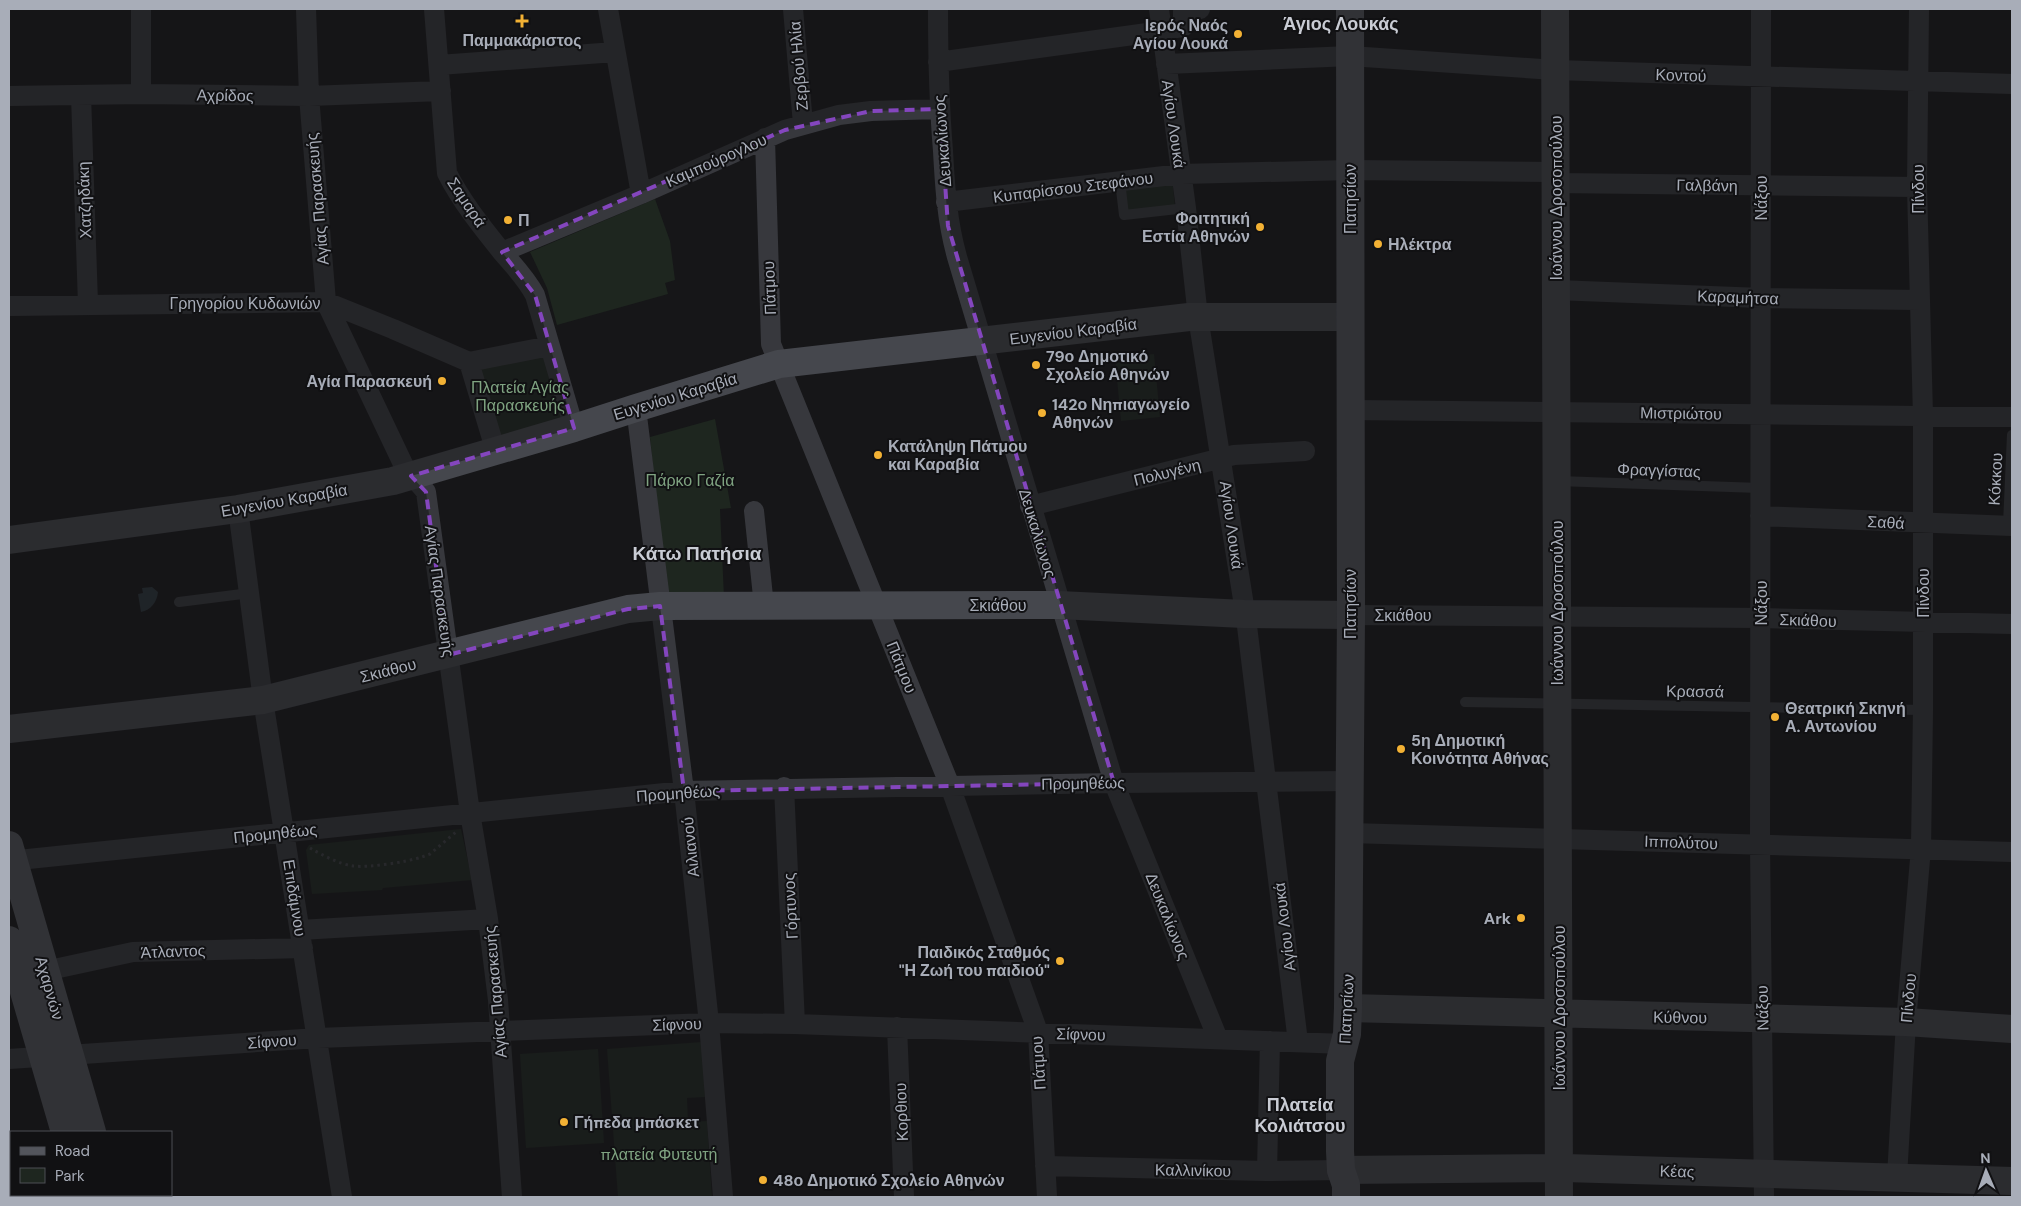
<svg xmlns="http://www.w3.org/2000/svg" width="2021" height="1206" font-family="'DM Sans',sans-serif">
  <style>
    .green { fill: #1e261f }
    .water { fill: #2c353c }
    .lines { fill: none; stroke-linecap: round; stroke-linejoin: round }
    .path { stroke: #3d3f44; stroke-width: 3; stroke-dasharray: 2.5 4; stroke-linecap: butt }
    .lane { stroke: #37383d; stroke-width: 10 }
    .street { stroke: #37383d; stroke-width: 20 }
    .secondary { stroke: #45474d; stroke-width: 28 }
    .primary { stroke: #53555c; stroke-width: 28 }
    .marked { fill: none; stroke: #8446be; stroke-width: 4; stroke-dasharray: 10 6; stroke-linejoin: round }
    .poi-dot { fill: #f2b134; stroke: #111113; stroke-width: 2 }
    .labels { text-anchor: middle; stroke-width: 4; stroke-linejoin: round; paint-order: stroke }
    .poi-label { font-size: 16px; font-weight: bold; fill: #a8adb8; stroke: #111113; text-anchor: start }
    .street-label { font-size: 16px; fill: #a8adb8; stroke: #111113 }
    .park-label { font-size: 16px; fill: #7fa381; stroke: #111113 }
    .neighbourhood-label { font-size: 18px; font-weight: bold; fill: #c9ccd4; stroke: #111113 }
    .quarter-label { font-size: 19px; font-weight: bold; fill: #c9ccd4; stroke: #111113 }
  </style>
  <rect width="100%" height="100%" fill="#161618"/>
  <!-- green -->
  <path class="green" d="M 1172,177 L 1175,207 L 1127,213 L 1124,183 Z
    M 655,199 L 670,241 L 675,280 L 665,283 L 668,294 L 557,325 L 547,288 L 530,252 Z
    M 545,352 L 566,426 L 496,444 L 474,367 Z
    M 1154,354 L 1160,417 L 1121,421 L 1115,357 Z
    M 715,419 L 731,508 L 720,509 L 724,597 L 665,597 L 650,437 Z
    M 461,829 L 472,880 L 383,888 L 382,890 L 312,894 L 306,850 L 309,845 Z
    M 702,1042 L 705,1097 L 687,1098 L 688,1122 L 707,1121 L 712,1197 L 618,1197 L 607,1049 Z
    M 598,1049 L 604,1143 L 526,1148 L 520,1054 Z"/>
  <!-- water -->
  <path class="water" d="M 152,587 L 158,592 C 157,602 151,610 141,612 L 138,594 L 143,593 L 142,588 Z"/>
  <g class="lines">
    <!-- path -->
    <path class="path" d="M 310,848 C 322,855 339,864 353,866 C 369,868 406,862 422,857 L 430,854 L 456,832"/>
    <!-- lane -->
    <path class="lane" d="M 1120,181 L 1124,215 L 1186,208
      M 1558,481 L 1760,488
      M 2008,525 L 2012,435
      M 179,602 L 250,593
      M 1465,702 L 1923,710"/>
    <!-- street -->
    <path class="street" d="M 141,9 L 141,94
      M 306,9 L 309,96 L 326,302 L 404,466 C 410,476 419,482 426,492 L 470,813 L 488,919 L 498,1000 L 512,1197
      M 434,9 L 447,173 C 461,201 482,227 502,252 C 514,266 526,278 535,295 L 574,428
      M 608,9 L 641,194
      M 793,9 L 803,124
      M 938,9 C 938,56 939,103 943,151 C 945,188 947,221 957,257 L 1114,783 L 1218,1039
      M 1159,9 L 1186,208 L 1198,317 L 1246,618 L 1298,1042
      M 1761,9 L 1760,845 L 1764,1197
      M 1176,28 L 1183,27 L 1183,11 L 1200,9
      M 938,62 L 1162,31
      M 1166,64 L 1350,56 L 1555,70 L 2012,84
      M 439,65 L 615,52
      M 81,95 L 88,304
      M 9,96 L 141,94 L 309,96 L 441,91
      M 765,138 L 771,344 L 950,786 L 1038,1032 L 1047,1197
      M 1556,183 L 1917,187
      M 946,202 L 1181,174 L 1350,170 L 1556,172
      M 502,252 L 641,194 L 785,130 L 839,115 L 871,111 L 940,109
      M 1556,290 L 1761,298 L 1919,300
      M 9,306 L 326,302 L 393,329 L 469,362
      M 469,362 L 496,452
      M 469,362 L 550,346
      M 636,408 L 684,791 L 709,1023 L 723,1197
      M 1350,410 L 2012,417
      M 1030,506 L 1234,455 L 1305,451
      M 238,509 L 263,700 L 342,1197
      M 754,511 L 764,606
      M 1760,516 L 2012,526
      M 1351,615 L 1761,618 L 2012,624
      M 784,787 L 795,1024
      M 1349,833 L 2012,852
      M 9,861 L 684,791 L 1114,783 L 1350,781
      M 300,930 L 488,919
      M 45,971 L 133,952 L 303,948
      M 897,1027 L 904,1197
      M 9,1059 L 318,1038 L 709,1023 L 795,1024 L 1345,1044
      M 1045,1166 L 1267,1171 L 1341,1170
      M 1267,1171 L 1270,1041
      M 1897,1177 L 1906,1022 L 1921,848 L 1923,710 L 1923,416 L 1917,187 L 1919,9"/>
    <!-- secondary -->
    <path class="secondary" d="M 1555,9 L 1559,1197
      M 9,540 L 238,509 L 393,481 L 574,428 L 636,408 L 779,364 L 1189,317 L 1350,317
      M 9,729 L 263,700 L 628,609 L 660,606 L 1059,605 L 1244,614 L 1351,615
      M 1348,1008 L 1906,1022 L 2012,1029
      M 1341,1170 L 1565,1168 L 2012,1181"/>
    <!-- primary -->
    <path class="primary" d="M 9,845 L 92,1132
      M 9,940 L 65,1132
      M 86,1195 L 88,1197
      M 1346,1197 L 1346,1185 L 1341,1170 L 1340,1151 L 1340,1061 L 1347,1034 L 1348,1008 L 1351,615 L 1350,9"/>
  </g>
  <!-- marked area -->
  <path d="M0 0H2021V1206H0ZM 940,109 L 948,226 L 1114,783 L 684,791 L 660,606 L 628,609 L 448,655 L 426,492 L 411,476 L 574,428 L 535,295 L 502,252 L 785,130 L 871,111 Z" fill="#161618" fill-opacity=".55" fill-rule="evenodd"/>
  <path class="marked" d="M 940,109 L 948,226 L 1114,783 L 684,791 L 660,606 L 628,609 L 448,655 L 426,492 L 411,476 L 574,428 L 535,295 L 502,252 L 785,130 L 871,111 Z"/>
  <!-- markers -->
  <g class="poi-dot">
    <path d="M519.5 13.5h5v5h5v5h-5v5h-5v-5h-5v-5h5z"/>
    <circle cx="1238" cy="34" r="5"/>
    <circle cx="508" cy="220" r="5"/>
    <circle cx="1260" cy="227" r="5"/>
    <circle cx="1378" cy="244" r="5"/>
    <circle cx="1036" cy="365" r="5"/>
    <circle cx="442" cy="381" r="5"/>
    <circle cx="1042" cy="413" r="5"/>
    <circle cx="878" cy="455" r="5"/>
    <circle cx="1775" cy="717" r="5"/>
    <circle cx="1401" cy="749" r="5"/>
    <circle cx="1521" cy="918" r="5"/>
    <circle cx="1060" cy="961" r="5"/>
    <circle cx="564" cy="1122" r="5"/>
    <circle cx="763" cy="1180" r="5"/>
  </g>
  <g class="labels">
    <!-- poi labels -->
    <g class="poi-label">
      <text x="1228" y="31" text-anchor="end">Ιερός Ναός<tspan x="1228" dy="18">Αγίου Λουκά</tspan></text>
      <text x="522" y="46" text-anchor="middle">Παμμακάριστος</text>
      <text x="1250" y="224" text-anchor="end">Φοιτητική<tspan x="1250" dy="18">Εστία Αθηνών</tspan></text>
      <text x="518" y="226">Π</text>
      <text x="1388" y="250">Ηλέκτρα</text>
      <text x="1046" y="362">79ο Δημοτικό<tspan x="1046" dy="18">Σχολείο Αθηνών</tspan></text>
      <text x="432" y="387" text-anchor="end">Αγία Παρασκευή</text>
      <text x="1052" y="410">142ο Νηπιαγωγείο<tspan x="1052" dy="18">Αθηνών</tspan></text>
      <text x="888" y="452">Κατάληψη Πάτμου<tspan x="888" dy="18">και Καραβία</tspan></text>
      <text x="1785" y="714">Θεατρική Σκηνή<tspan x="1785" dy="18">Α. Αντωνίου</tspan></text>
      <text x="1411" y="746">5η Δημοτική<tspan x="1411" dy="18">Κοινότητα Αθήνας</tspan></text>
      <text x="1511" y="924" text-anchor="end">Ark</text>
      <text x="1050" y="958" text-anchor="end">Παιδικός Σταθμός<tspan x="1050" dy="18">"Η Ζωή του παιδιού"</tspan></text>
      <text x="574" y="1128">Γήπεδα μπάσκετ</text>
      <text x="773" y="1186">48ο Δημοτικό Σχολείο Αθηνών</text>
    </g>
    <!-- street labels -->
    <g class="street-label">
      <text transform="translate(798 66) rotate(-95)" y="6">Ζερβού Ηλία</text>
      <text transform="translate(1681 75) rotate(2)" y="6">Κοντού</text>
      <text transform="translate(225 95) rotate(1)" y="6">Αχρίδος</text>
      <text transform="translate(1174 124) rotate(82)" y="6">Αγίου Λουκά</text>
      <text transform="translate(942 141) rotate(-94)" y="6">Δευκαλίωνος</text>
      <text transform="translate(716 160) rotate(-24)" y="6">Καμπούρογλου</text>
      <text transform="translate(1707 185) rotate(1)" y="6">Γαλβάνη</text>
      <text transform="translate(1073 187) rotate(-7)" y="6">Κυπαρίσσου Στεφάνου</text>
      <text transform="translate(1918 189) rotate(-90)" y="6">Πίνδου</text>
      <text transform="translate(1556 198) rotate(-90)" y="6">Ιωάννου Δροσοπούλου</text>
      <text transform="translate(1761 198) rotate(-90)" y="6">Νάξου</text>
      <text transform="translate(317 199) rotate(-95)" y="6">Αγίας Παρασκευής</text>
      <text transform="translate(1350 199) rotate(-90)" y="6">Πατησίων</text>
      <text transform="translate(84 200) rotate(-92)" y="6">Χατζηδάκη</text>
      <text transform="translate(467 202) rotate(56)" y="6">Σαμαρά</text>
      <text transform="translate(769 288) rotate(-92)" y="6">Πάτμου</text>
      <text transform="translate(1738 297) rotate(2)" y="6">Καραμήτσα</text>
      <text x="245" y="309">Γρηγορίου Κυδωνιών</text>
      <text transform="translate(1073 331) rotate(-7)" y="6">Ευγενίου Καραβία</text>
      <text transform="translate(675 396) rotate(-17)" y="6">Ευγενίου Καραβία</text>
      <text transform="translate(1681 413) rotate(1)" y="6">Μιστριώτου</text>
      <text transform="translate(1659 470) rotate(2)" y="6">Φραγγίστας</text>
      <text transform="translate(1167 472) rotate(-14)" y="6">Πολυγένη</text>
      <text transform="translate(1995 479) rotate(-87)" y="6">Κόκκου</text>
      <text transform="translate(284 500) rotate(-10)" y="6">Ευγενίου Καραβία</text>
      <text transform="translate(1886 522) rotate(3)" y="6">Σαθά</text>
      <text transform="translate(1232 525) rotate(82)" y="6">Αγίου Λουκά</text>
      <text transform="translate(1038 533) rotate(73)" y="6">Δευκαλίωνος</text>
      <text transform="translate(440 591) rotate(82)" y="6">Αγίας Παρασκευής</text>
      <text transform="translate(1923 593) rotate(-90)" y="6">Πίνδου</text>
      <text transform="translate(1557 603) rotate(-90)" y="6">Ιωάννου Δροσοπούλου</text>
      <text transform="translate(1761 603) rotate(-90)" y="6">Νάξου</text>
      <text transform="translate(1350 604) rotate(-90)" y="6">Πατησίων</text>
      <text x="998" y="611">Σκιάθου</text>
      <text x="1403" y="621">Σκιάθου</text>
      <text transform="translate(1808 620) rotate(2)" y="6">Σκιάθου</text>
      <text transform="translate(902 667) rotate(68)" y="6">Πάτμου</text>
      <text transform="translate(388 670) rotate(-14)" y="6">Σκιάθου</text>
      <text transform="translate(1695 691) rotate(1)" y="6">Κρασσά</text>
      <text transform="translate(1083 783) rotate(-1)" y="6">Προμηθέως</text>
      <text transform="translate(678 793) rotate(-4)" y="6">Προμηθέως</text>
      <text transform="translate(275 833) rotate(-6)" y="6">Προμηθέως</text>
      <text transform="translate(1681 842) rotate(2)" y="6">Ιππολύτου</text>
      <text transform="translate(690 847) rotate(-96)" y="6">Αιλιανού</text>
      <text transform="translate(295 898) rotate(81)" y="6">Επιδάμνου</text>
      <text transform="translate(790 906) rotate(-93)" y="6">Γόρτυνος</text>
      <text transform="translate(1168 916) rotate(68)" y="6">Δευκαλίωνος</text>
      <text transform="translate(1284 927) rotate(-97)" y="6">Αγίου Λουκά</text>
      <text transform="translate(173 951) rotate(-2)" y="6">Άτλαντος</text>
      <text transform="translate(50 988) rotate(74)" y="6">Αχαρνών</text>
      <text transform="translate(495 992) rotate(-95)" y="6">Αγίας Παρασκευής</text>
      <text transform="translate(1908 998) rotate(-85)" y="6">Πίνδου</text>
      <text transform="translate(1559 1008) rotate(-90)" y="6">Ιωάννου Δροσοπούλου</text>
      <text transform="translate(1762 1008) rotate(-91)" y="6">Νάξου</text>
      <text transform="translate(1346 1009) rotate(-87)" y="6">Πατησίων</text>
      <text transform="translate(1680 1017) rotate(1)" y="6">Κύθνου</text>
      <text transform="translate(677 1024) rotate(-2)" y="6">Σίφνου</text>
      <text transform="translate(1081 1034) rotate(2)" y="6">Σίφνου</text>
      <text transform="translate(272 1041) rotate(-4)" y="6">Σίφνου</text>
      <text transform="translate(1038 1063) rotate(-94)" y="6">Πάτμου</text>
      <text transform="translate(901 1112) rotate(-92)" y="6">Κορθιου</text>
      <text transform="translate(1193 1170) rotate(1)" y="6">Καλλινίκου</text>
      <text transform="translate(1677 1171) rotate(2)" y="6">Κέας</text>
    </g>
    <!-- park labels -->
    <g class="park-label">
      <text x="520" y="393">Πλατεία Αγίας<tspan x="520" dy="18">Παρασκευής</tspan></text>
      <text x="690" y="486">Πάρκο Γαζία</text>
      <text x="659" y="1160">πλατεία Φυτευτή</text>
    </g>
    <!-- neighbourhood labels -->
    <g class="neighbourhood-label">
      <text x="1341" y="30">Άγιος Λουκάς</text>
      <text x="1300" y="1111">Πλατεία<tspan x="1300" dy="21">Κολιάτσου</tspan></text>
    </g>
    <!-- quarter labels -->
    <g class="quarter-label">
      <text x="697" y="560">Κάτω Πατήσια</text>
    </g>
  </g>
  <!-- border -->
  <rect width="2021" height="1206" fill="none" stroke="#a8adb8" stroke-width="20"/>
  <!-- legend -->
  <rect x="10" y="1131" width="162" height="65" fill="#111113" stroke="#4d4f55"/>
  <rect x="20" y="1147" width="25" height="8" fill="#53555c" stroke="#4d4f55"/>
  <text x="55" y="1156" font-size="15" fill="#a8adb8">Road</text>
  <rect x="20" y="1168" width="25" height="15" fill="#1e261f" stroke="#4d4f55"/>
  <text x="55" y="1181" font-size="15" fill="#a8adb8">Park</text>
  <!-- north arrow -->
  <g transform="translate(1986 1171) rotate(358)" stroke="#111113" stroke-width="4" paint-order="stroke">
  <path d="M0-4L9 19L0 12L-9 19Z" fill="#a8adb8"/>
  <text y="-8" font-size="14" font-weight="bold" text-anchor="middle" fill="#a8adb8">N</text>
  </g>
</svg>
